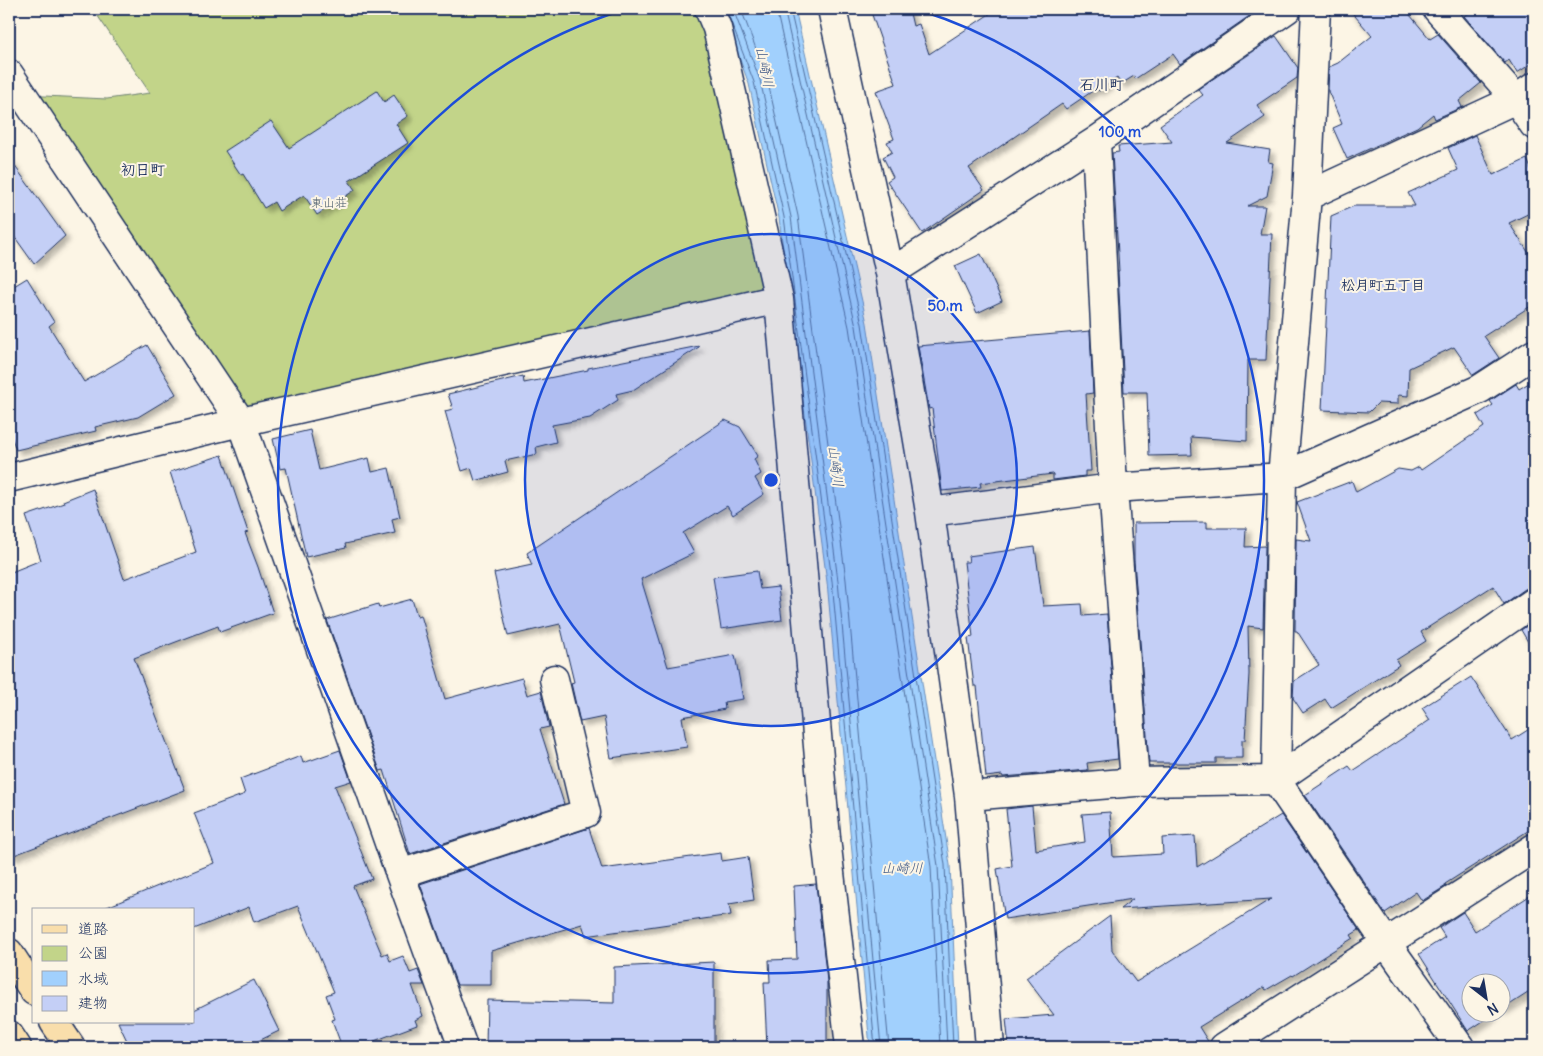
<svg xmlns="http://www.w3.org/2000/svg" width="1543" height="1056" font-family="Delius,'Klee One',sans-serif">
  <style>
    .green { fill: #c2d489; stroke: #6e8274 }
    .water { fill: #a1d0fd; stroke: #6b90bd }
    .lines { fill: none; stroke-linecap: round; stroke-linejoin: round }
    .shore { stroke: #516f9e; stroke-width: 1 }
    .building { fill: #c4cff6; stroke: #1b2f5e; filter: url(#shadow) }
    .minor-casing { stroke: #1b2f5e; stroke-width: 31 }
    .major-casing { stroke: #1b2f5e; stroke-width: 31 }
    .minor { stroke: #fcf5e5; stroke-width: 28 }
    .major { stroke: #f9deab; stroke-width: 28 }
    .ring { fill: none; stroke: #1d4ed8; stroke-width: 2.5 }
    .labels { text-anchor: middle; stroke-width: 4; stroke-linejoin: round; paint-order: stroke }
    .park-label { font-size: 12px; fill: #455869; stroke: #fcf5e5 }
    .water-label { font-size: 14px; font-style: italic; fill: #3c5786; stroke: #fcf5e5 }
    .neighbourhood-label { font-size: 14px; font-weight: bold; fill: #1b2f5e; stroke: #fcf5e5 }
    .quarter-label { font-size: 15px; font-weight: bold; fill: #1b2f5e; stroke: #fcf5e5 }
    .centre { fill: #1d4ed8; stroke: #fcf5e5; stroke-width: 2.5 }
    .ring-label { font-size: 15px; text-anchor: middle; font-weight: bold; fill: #1d4ed8; stroke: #fcf5e5; stroke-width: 4; stroke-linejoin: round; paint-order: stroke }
  </style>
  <defs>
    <filter id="shadow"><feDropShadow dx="4.5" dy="4.5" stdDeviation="2.5" flood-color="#0004"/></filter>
  </defs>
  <rect width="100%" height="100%" fill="#fcf5e5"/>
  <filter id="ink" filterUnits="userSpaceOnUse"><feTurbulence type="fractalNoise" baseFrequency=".02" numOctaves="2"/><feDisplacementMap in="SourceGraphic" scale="10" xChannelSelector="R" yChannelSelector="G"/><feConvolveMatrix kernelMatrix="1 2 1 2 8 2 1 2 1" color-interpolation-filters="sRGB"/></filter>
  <g filter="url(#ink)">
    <!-- green -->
    <path class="green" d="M 93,9 L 709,9 L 779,299 L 241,422 L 23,95 L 107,99 L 150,93 Z"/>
    <!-- water -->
    <path class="water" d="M 721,9 L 795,9 L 867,323 L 950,865 L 958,1047 L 870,1047 L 827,582 L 779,218 L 749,84 Z"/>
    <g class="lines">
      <!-- shore -->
      <path class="shore" d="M 726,9 L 754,82 L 784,217 L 832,581 L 875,1047
        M 733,9 L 760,80 L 791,217 L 838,581 L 881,1047
        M 741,9 L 767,78 L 798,216 L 846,580 L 889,1047
        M 776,9 L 849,327 L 931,867 L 940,1047
        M 784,9 L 856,326 L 938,866 L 947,1047
        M 790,9 L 862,324 L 945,865 L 953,1047"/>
    </g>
    <!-- building -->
    <path class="building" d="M 870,9 L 909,9 L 913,26 L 919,24 L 929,54 L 997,9 L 1258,10 L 1180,64 L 1173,54 L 1135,79 L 1134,76 L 1121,84 L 1117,78 L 1099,91 L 1097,88 L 1066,109 L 1062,104 L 969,168 L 984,190 L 922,233 L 887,181 L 893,177 L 883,157 L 892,152 L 887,142 L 894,139 L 876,91 L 896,84 Z
      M 1349,9 L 1405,9 L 1430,39 L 1438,34 L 1481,83 L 1459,101 L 1462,107 L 1435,119 L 1433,114 L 1417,127 L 1347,159 L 1333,128 L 1342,124 L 1328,91 L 1329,67 L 1338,63 L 1372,36 Z
      M 1476,9 L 1534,9 L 1534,62 L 1517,73 L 1509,60 L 1505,63 L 1464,16 Z
      M 1276,36 L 1298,68 L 1297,78 L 1257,105 L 1265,117 L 1227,143 L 1270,150 L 1268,162 L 1273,163 L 1267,196 L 1247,206 L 1265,206 L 1260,234 L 1272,234 L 1266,360 L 1248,360 L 1247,441 L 1191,437 L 1192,455 L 1149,456 L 1147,392 L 1124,392 L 1118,271 L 1119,271 L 1112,153 L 1119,152 L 1118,146 L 1172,142 L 1160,125 L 1203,95 L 1198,89 Z
      M 377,91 L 384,102 L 394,95 L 408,116 L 396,124 L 408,143 L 349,181 L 355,190 L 317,215 L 304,195 L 279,211 L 274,202 L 264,208 L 243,174 L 241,175 L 225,151 L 271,121 L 289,148 Z
      M 1475,135 L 1493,175 L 1527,159 L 1534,176 L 1534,211 L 1509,223 L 1534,261 L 1534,304 L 1484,336 L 1499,358 L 1473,375 L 1454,347 L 1409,368 L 1408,396 L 1398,395 L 1398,404 L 1378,403 L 1369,412 L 1322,410 L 1331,216 L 1354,206 L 1415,206 L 1408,193 L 1458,170 L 1448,148 Z
      M 9,158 L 65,236 L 34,264 L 9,229 Z
      M 981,254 L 1002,301 L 977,313 L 955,266 Z
      M 27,278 L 54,322 L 49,326 L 84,382 L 147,345 L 176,394 L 138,417 L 95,427 L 96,431 L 16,450 L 9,430 L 9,289 Z
      M 1090,331 L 1093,393 L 1086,394 L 1091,471 L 1085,471 L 1085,476 L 1053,480 L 1053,474 L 980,483 L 981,487 L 942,491 L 932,408 L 929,409 L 918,346 Z
      M 699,346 L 699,347 L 633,390 L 616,394 L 618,400 L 590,418 L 552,425 L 556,442 L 536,447 L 537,454 L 505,461 L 508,472 L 475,481 L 471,468 L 462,471 L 445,411 L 453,409 L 448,394 L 523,376 L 524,383 L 588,370 L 588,368 Z
      M 1534,380 L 1534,587 L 1525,589 L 1504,604 L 1493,586 L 1421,632 L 1426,641 L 1396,660 L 1399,665 L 1331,708 L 1325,699 L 1303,713 L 1293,698 L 1294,681 L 1319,665 L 1297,631 L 1295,631 L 1296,539 L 1311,541 L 1297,502 L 1352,481 L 1356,492 L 1398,469 L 1411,471 L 1419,467 L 1421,470 L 1484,427 L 1477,415 L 1493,405 L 1490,401 L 1516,384 L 1519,389 Z
      M 725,420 L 740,427 L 758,456 L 754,459 L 761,474 L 755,478 L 764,494 L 733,515 L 727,506 L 683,533 L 694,553 L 641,579 L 668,667 L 735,655 L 743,699 L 724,702 L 725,709 L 682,717 L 687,747 L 611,758 L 604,717 L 580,722 L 571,683 L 574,682 L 560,624 L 508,636 L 494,573 L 532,565 L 527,553 Z
      M 310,430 L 319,470 L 369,458 L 372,472 L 389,468 L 400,517 L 392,519 L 395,533 L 345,544 L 346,548 L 306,557 L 286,468 L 280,469 L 273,439 Z
      M 222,455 L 248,532 L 245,533 L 258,567 L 273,613 L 220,632 L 218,626 L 134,658 L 185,790 L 9,857 L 9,573 L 41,560 L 26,516 L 64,503 L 63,501 L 93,489 L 124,579 L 196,552 L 170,472 Z
      M 1207,522 L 1207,528 L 1246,528 L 1245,547 L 1265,546 L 1263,628 L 1248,626 L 1249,674 L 1245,740 L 1242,740 L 1242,758 L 1216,758 L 1216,763 L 1149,763 L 1134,560 L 1134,523 Z
      M 1035,547 L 1043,606 L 1082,604 L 1083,616 L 1107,614 L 1118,759 L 1087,763 L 1088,770 L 1003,777 L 1002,775 L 986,777 L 977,686 L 974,686 L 968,638 L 973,637 L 964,562 L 969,562 L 968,556 Z
      M 757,571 L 760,589 L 778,587 L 782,620 L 721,629 L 713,577 Z
      M 412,599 L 417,616 L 421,615 L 445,699 L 522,678 L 527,695 L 541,691 L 549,727 L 540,729 L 564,804 L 410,854 L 384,770 L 380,771 L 327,620 L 378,604 L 379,608 Z
      M 1534,621 L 1534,652 L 1521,630 Z
      M 1471,677 L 1512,740 L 1534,726 L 1534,827 L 1445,884 L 1446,886 L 1422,901 L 1416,892 L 1385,913 L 1305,795 L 1349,766 L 1353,771 L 1430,720 L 1422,708 Z
      M 340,750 L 351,781 L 335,786 L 372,879 L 353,886 L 382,955 L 387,953 L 390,961 L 403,956 L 410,973 L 418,970 L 424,985 L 412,985 L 423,1016 L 415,1020 L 417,1025 L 358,1047 L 342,1047 L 332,1020 L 335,1019 L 326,995 L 334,992 L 298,906 L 254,922 L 249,907 L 194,929 L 194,910 L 102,909 L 214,863 L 194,813 L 245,794 L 240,779 L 301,756 L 303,763 Z
      M 1032,806 L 1036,850 L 1085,842 L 1082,814 L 1110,812 L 1113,857 L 1163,854 L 1162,838 L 1195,836 L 1197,867 L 1281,815 L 1359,930 L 1351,935 L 1353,938 L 1293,976 L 1292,975 L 1266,990 L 1264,987 L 1199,1027 L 1209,1043 L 1208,1047 L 1009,1047 L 1006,1019 L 1054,1015 L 1026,978 L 1110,916 L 1112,950 L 1136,982 L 1271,899 L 1120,909 L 1133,899 L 1005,919 L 997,869 L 1012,866 L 1006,809 Z
      M 589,828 L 602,869 L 721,853 L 722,861 L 748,857 L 754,900 L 729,904 L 731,915 L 586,936 L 582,924 L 491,951 L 491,985 L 457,985 L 420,884 Z
      M 816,884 L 827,981 L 827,1047 L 767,1047 L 764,982 L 770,982 L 769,960 L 797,959 L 794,886 Z
      M 1534,893 L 1534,989 L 1500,1011 L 1500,984 L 1470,984 L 1470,1014 L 1494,1014 L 1468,1031 L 1419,954 L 1445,937 L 1439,928 L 1463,912 L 1475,931 Z
      M 714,962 L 714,1044 L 674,1044 L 674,1047 L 486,1047 L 487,1000 L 614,1003 L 614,967 Z
      M 254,980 L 279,1031 L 246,1047 L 130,1047 L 118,1022 L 194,1022 L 194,1010 Z"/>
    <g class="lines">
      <!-- minor casing -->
      <g class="minor-casing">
        <path id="minor" d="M 709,9 L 717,28 L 779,299 L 826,838 L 850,1047
          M 832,9 L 890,273 L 930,512 L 969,796 L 990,1047
          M 1316,9 L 1307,196 L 1282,477 L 1276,780 L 1387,944 L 1460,1047
          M 1437,9 L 1516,99 L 1534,125
          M 9,74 L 241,422 L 400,874 L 463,1047
          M 1096,141 L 1113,488 L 1135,782
          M 1307,196 L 1516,99 L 1534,87
          M 890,273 L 1096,141 L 1287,9
          M 9,478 L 241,422 L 779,299
          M 930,512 L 1113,488 L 1282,477 L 1480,389 L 1534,354
          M 969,796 L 1135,782 L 1276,780 L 1534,602
          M 400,874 L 586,813 L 554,679
          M 1224,1047 L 1534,848"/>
      </g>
      <!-- major casing -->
      <g class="major-casing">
        <path id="major" d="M 9,953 L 34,991
          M 54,1022 L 71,1047
          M 9,1035 L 17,1047"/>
      </g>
      <!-- minor -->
      <use href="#minor" class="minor"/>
      <!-- major -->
      <use href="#major" class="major"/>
    </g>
  </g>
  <!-- distance rings -->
  <circle cx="771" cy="480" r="246" fill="#1d4ed8" fill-opacity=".12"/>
  <g class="ring">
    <circle cx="771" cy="480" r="246"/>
    <path d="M919 10A493 493 0 1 1 623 10"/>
  </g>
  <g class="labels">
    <!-- park labels -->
    <g class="park-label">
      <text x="329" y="207">東山荘</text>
    </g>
    <!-- water labels -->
    <g class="water-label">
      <text transform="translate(765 67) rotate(78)" y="5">山崎川</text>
      <text transform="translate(836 466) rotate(82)" y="5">山崎川</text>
      <text x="902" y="873">山崎川</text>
    </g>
    <!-- neighbourhood labels -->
    <g class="neighbourhood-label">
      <text x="1383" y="290">松月町五丁目</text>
    </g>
    <!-- quarter labels -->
    <g class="quarter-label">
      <text x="1102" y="90">石川町</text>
      <text x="143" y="175">初日町</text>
    </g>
  </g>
  <circle cx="771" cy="480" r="8" class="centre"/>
  <g class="ring-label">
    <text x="1120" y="137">100 m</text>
    <text x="945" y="311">50 m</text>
  </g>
  <!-- margin -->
  <rect width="1543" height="1056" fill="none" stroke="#fcf5e5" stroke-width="30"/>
  <rect x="15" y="15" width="1513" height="1026" fill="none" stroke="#1b2f5e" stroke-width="2" filter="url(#ink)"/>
  <!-- legend -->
  <rect x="32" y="908" width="162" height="115" fill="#fcf5e5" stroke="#a2a6af"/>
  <rect x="42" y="925" width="25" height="8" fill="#f9deab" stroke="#a2a6af"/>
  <text x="78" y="934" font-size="15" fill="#1b2f5e">道路</text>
  <rect x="42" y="946" width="25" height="15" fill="#c2d489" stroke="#a2a6af"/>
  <text x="78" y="958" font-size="15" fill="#1b2f5e">公園</text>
  <rect x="42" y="971" width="25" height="15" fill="#a1d0fd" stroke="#a2a6af"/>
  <text x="78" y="984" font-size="15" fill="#1b2f5e">水域</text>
  <rect x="42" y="996" width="25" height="15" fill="#c4cff6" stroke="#a2a6af"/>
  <text x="78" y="1008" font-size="15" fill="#1b2f5e">建物</text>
  <!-- north arrow -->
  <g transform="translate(1486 998) rotate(149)"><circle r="24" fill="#fcf5e5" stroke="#a2a6af"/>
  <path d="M0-4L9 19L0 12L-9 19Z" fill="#1b2f5e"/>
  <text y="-8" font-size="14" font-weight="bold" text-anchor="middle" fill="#1b2f5e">N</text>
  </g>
</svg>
